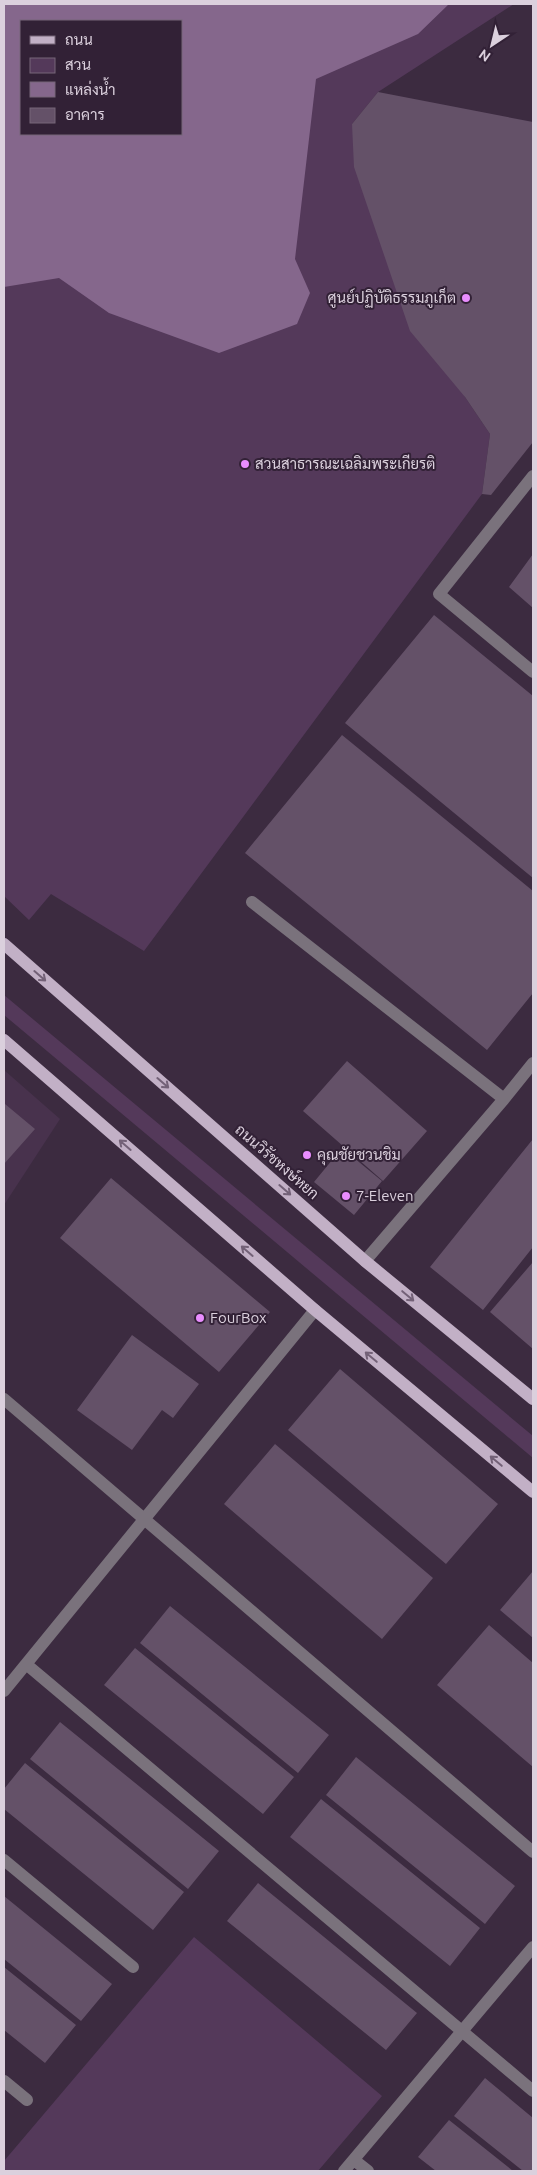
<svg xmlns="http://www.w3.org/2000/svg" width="537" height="2175" font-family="Ubuntu,Sarabun,sans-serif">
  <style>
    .built { fill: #48324d }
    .green { fill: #54395a; fill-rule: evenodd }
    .water { fill: #85678c; fill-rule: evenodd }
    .building { fill: #645168 }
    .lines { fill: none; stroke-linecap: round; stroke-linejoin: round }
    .minor { stroke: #7a727c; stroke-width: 12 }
    .major { stroke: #c2b0c6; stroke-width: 12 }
    .oneway { stroke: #736177 }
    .poi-dot { fill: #e98dfe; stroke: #322136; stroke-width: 2 }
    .labels { text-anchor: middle; stroke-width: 4; stroke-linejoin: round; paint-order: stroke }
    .poi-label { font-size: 15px; fill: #dbd0dd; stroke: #322136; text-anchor: start }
    .street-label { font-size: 15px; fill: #dbd0dd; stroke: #322136 }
  </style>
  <rect width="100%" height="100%" fill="#3c2b40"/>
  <!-- built -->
  <path class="built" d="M 4,1070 L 60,1119 L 4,1205 Z"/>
  <!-- green -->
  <path class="green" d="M 4,4 L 514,4 L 378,92 L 352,124 L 465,397 L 490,434 L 482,494 L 144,951 L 51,894 L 29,920 L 4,896 ZM 21,21 L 181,21 L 181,134 L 21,134 Z
    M 4,995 L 533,1436 L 533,1458 L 4,1015 Z
    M 194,1937 L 382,2096 L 318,2171 L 4,2171 L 4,2161 Z"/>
  <!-- water -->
  <path class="water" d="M 4,4 L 449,4 L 418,34 L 316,79 L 295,259 L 310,293 L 297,324 L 219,353 L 109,313 L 59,278 L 4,287 ZM 21,21 L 181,21 L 181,134 L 21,134 Z"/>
  <!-- building -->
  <path class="building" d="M 378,92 L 533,122 L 533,442 L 491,495 L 482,494 L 490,434 L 465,397 L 410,331 L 354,167 L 352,124 Z
    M 533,554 L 533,608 L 509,587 Z
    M 434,615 L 533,696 L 533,878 L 345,723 Z
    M 342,735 L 533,891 L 533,993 L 487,1050 L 245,853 Z
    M 347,1061 L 427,1131 L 383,1181 L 303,1111 Z
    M 5,1104 L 35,1129 L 4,1164 L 4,1105 Z
    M 533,1139 L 533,1247 L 483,1310 L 430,1267 Z
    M 342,1148 L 382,1181 L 354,1215 L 314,1182 Z
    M 111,1178 L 270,1312 L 219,1372 L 60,1238 Z
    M 533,1262 L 533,1349 L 490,1312 Z
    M 132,1335 L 199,1384 L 173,1418 L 162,1410 L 132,1450 L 77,1410 Z
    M 340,1369 L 498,1504 L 446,1564 L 288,1430 Z
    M 275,1444 L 433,1578 L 382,1639 L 224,1504 Z
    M 533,1571 L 533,1638 L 500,1610 Z
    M 170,1606 L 329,1735 L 298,1773 L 140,1643 Z
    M 489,1625 L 533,1663 L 533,1767 L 437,1685 Z
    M 135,1648 L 294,1777 L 263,1814 L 104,1685 Z
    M 60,1722 L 219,1851 L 188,1889 L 30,1759 Z
    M 356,1757 L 515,1886 L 485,1924 L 326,1795 Z
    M 25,1763 L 184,1892 L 153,1930 L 4,1809 L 4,1789 Z
    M 321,1799 L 480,1928 L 450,1966 L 290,1837 Z
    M 258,1883 L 417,2013 L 386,2050 L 227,1921 Z
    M 4,1896 L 112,1984 L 81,2021 L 4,1959 Z
    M 4,1967 L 76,2025 L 45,2063 L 4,2030 Z
    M 485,2078 L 533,2118 L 533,2171 L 523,2171 L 454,2116 Z
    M 449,2120 L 513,2171 L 436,2171 L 418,2157 Z"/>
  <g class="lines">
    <!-- minor -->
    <path class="minor" d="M 533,476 L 439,594 L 533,672
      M 252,902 L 504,1099
      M 365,1261 L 504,1099 L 533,1063
      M 4,1399 L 533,1852
      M 26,1664 L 533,2091
      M 4,1691 L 315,1310
      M 4,1860 L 133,1967
      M 4,2081 L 27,2100
      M 354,2160 L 368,2171
      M 344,2171 L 533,1947"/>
    <!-- major -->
    <path class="major" d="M 4,944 L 365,1261 L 533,1399
      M 4,1040 L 315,1310 L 533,1492"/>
  </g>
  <!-- one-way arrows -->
  <defs><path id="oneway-shaft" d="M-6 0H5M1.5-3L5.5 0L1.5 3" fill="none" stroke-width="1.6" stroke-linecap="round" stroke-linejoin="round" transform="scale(1.25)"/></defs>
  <g class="oneway">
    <use href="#oneway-shaft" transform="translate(40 976) rotate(41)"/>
    <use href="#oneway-shaft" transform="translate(163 1083) rotate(41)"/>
    <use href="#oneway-shaft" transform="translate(125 1145) rotate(-139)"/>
    <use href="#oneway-shaft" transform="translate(285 1190) rotate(41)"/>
    <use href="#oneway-shaft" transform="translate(247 1251) rotate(-139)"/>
    <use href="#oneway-shaft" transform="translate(408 1296) rotate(40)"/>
    <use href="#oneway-shaft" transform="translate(371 1357) rotate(-140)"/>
    <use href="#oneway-shaft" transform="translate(496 1461) rotate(-140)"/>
  </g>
  <!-- markers -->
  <g class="poi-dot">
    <circle cx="466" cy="298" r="5"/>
    <circle cx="245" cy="464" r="5"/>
    <circle cx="307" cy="1155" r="5"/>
    <circle cx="346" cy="1196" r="5"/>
    <circle cx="200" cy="1318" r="5"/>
  </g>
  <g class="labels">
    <!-- poi labels -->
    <g class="poi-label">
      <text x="456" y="303" text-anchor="end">ศูนย์ปฏิบัติธรรมภูเก็ต</text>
      <text x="255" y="469">สวนสาธารณะเฉลิมพระเกียรติ</text>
      <text x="317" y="1160">คุณชัยชวนชิม</text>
      <text x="356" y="1201">7-Eleven</text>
      <text x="210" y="1323">FourBox</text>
    </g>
    <!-- street labels -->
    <g class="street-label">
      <text transform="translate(277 1162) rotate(41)" y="5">ถนนวิรัชหงษ์หยก</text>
    </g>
  </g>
  <!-- border -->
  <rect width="537" height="2175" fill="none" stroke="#dbd0dd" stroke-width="10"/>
  <!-- legend -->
  <rect x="20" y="20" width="162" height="115" fill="#322136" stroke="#766779"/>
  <rect x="30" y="36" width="25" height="8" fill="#c2b0c6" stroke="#766779"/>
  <text x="65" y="45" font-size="15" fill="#dbd0dd">ถนน</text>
  <rect x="30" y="58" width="25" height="15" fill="#54395a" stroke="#766779"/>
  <text x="65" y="70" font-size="15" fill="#dbd0dd">สวน</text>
  <rect x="30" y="82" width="25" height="15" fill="#85678c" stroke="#766779"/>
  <text x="65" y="95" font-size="15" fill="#dbd0dd">แหล่งน้ำ</text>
  <rect x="30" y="108" width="25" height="15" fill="#645168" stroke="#766779"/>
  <text x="65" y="120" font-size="15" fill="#dbd0dd">อาคาร</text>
  <!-- north arrow -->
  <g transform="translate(492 45) rotate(215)" stroke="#322136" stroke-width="4" paint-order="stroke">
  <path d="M0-4L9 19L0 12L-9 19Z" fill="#dbd0dd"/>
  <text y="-8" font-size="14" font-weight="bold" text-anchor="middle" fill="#dbd0dd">N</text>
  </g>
</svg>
